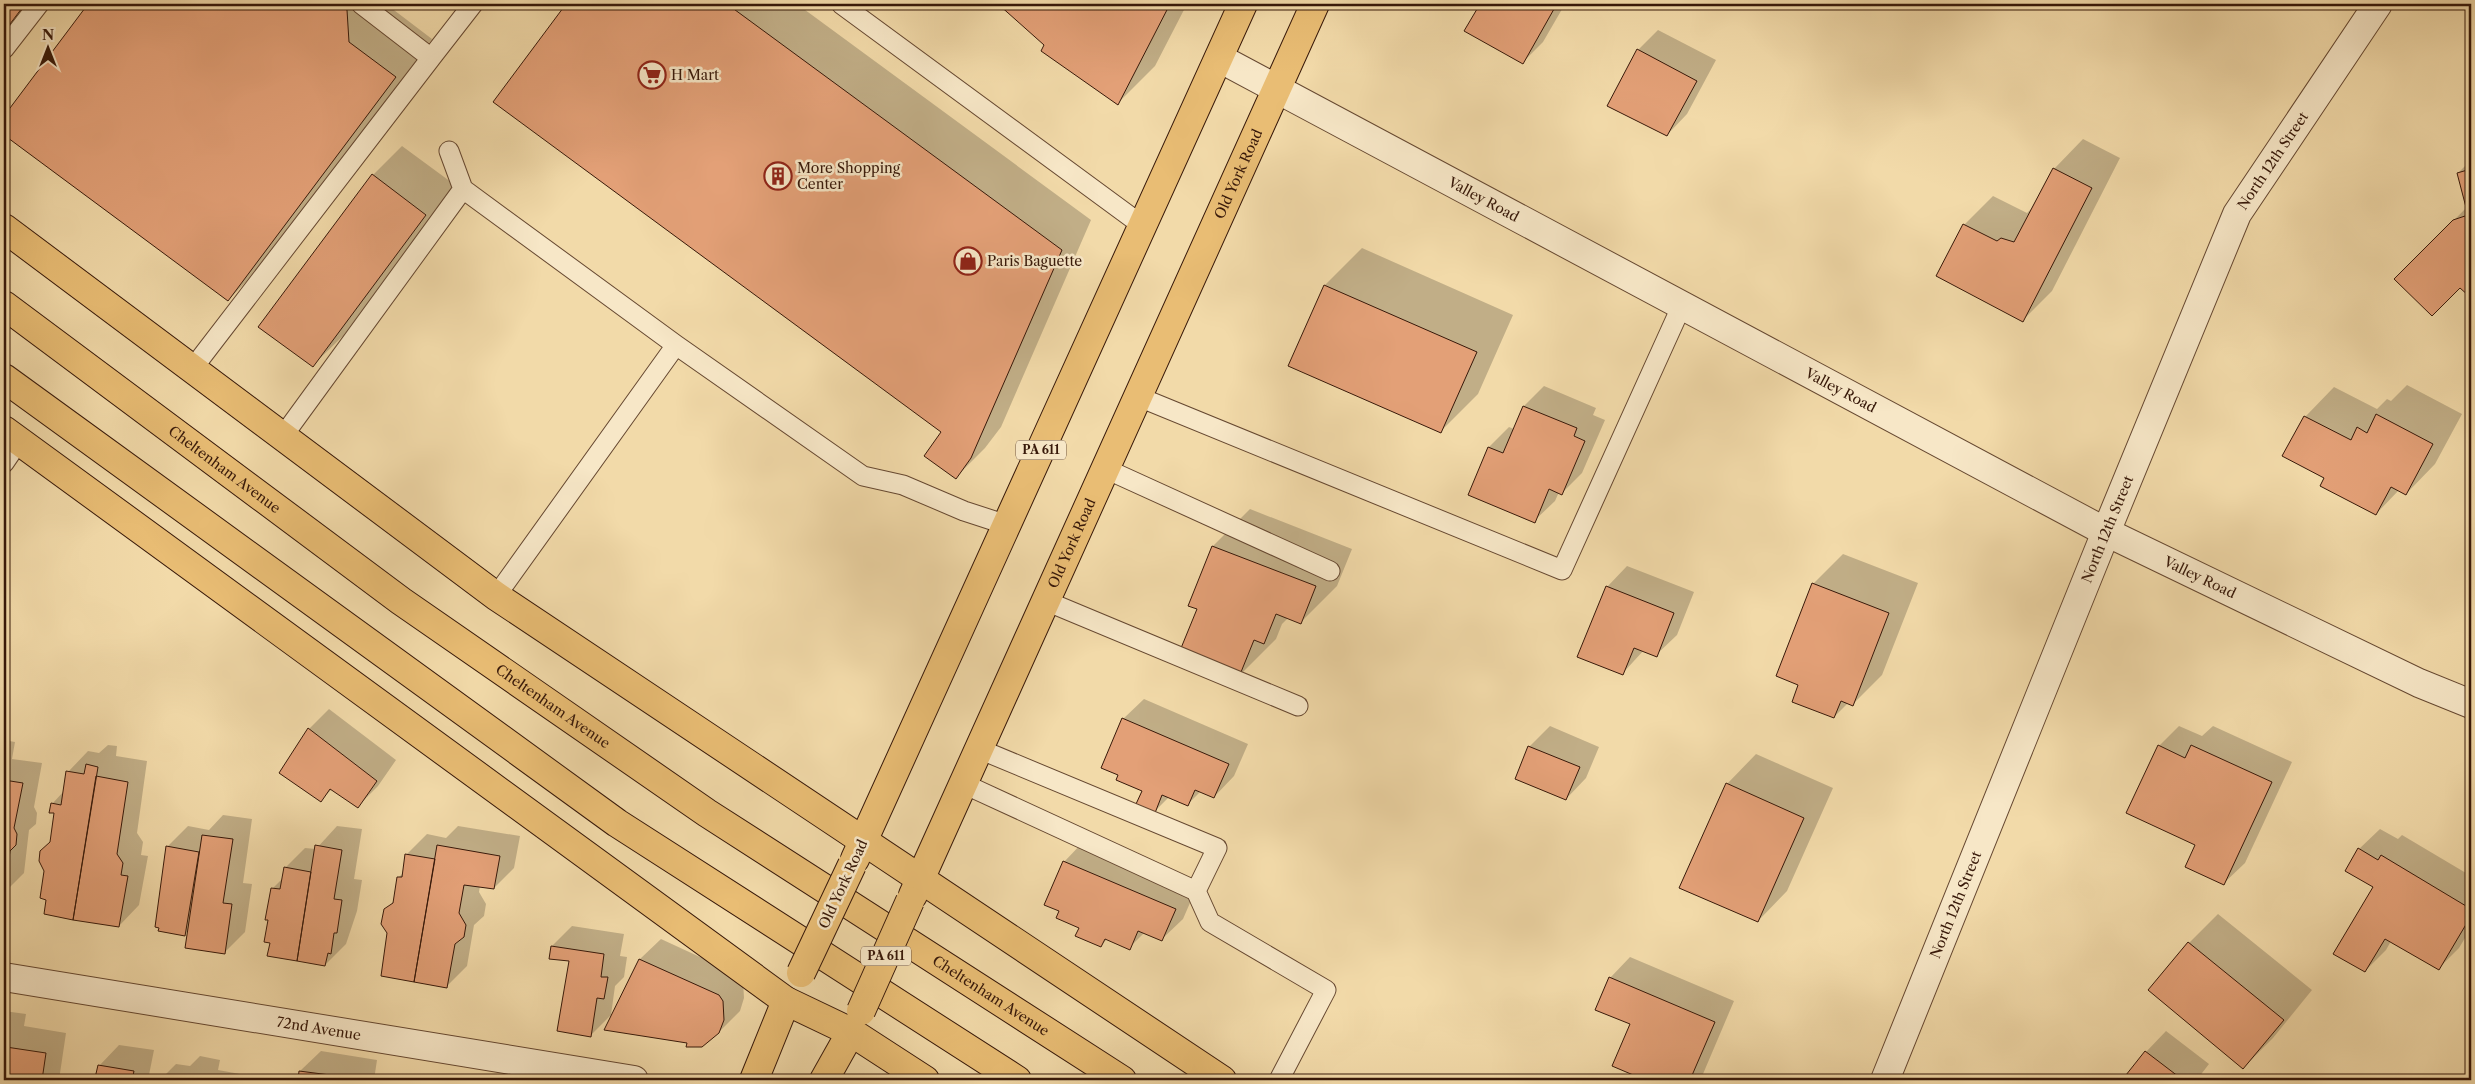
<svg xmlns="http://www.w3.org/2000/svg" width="2475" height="1084" font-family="'Libre Caslon Text',serif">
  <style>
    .shadow { fill: #0003 }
    .building { fill: #e3a077; stroke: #371809 }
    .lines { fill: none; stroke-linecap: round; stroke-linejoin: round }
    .service-casing { stroke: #664831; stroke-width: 21 }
    .minor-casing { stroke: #664831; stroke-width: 30 }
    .primary-casing { stroke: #371809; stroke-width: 30 }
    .trunk-casing { stroke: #371809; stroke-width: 30 }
    .service { stroke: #f7e7c7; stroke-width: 19 }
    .minor { stroke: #f7e7c7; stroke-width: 28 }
    .primary { stroke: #e9bd74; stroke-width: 28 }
    .trunk { stroke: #e9bd74; stroke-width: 28 }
    .trunk-bridge-casing { stroke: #371809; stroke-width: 30; stroke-linecap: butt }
    .trunk-bridge { stroke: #e9bd74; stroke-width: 28 }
    .labels { text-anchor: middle; stroke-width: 5; stroke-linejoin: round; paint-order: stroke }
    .shield { fill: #f7e7c7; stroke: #715642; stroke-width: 1 }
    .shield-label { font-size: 12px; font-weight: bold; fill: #371809 }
    .poi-label { font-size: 14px; fill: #371809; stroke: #f7e7c7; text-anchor: start }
    .street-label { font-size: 14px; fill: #371809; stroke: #f7e7c7 }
  </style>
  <rect width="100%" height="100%" fill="#f2daa9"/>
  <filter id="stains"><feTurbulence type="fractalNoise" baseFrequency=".004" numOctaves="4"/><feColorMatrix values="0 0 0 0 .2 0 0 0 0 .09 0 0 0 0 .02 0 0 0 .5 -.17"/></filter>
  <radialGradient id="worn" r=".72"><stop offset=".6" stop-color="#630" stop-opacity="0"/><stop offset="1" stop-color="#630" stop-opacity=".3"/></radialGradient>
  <!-- shadow -->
  <path class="shadow" d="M 4,4 L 31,4 L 4,39 Z
    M 90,4 L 386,4 L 432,39 L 265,263 L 228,300 L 4,133 L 4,118 Z
    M 568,4 L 797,4 L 1091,220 L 1001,427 L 985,448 L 956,477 L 943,431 L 495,102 Z
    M 1000,4 L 1187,4 L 1155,66 L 1118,103 L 1046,45 Z
    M 1481,4 L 1565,4 L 1543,42 L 1522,63 L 1466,31 Z
    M 2150,4 L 2160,4 L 2157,7 Z
    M 1658,30 L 1716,60 L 1687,114 L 1667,135 L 1638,50 Z
    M 2083,139 L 2120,158 L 2052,291 L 2023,320 L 1964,225 L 1993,196 L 2027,213 L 2031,209 L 2054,169 Z
    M 402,146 L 455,185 L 343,336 L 313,365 L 373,175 Z
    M 2471,160 L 2471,292 L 2469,295 L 2460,286 L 2396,279 L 2467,207 L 2458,173 Z
    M 1362,248 L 1513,315 L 1478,394 L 1441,431 L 1325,285 Z
    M 2407,385 L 2462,414 L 2435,464 L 2406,494 L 2399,490 L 2376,514 L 2326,478 L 2305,417 L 2334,387 L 2377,409 L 2387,399 L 2391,401 Z
    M 1544,386 L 1596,408 L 1593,415 L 1605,420 L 1582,473 L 1562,493 L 1559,492 L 1555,501 L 1534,521 L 1489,447 L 1509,427 L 1514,429 L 1524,406 Z
    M 1250,509 L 1352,549 L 1337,586 L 1300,623 L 1288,618 L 1282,624 L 1276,639 L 1239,676 L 1198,609 L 1190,605 L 1213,546 Z
    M 1843,554 L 1918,583 L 1882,675 L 1852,705 L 1848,703 L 1834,717 L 1800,684 L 1813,584 Z
    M 1627,566 L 1694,592 L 1677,635 L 1656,655 L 1644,650 L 1622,674 L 1607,587 Z
    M 1144,699 L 1248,744 L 1234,776 L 1214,797 L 1201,791 L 1187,805 L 1169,797 L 1155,811 L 1143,790 L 1123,719 Z
    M 329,709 L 396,760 L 378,786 L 357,807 L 332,789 L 321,800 L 309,729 Z
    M 1550,726 L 1599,747 L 1586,778 L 1566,799 L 1529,747 Z
    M 2179,726 L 2202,736 L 2213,726 L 2292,762 L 2245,863 L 2224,883 L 2197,844 L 2159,746 Z
    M 4,740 L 15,742 L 12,759 L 42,763 L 34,807 L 37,813 L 36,824 L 29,830 L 24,873 L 4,893 Z
    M 108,745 L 117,746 L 116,756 L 147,761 L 137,833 L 143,842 L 141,855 L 148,856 L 139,905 L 119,926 L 51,842 L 56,812 L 52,804 L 64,791 L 68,772 L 88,751 L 99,753 Z
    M 1756,754 L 1833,788 L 1787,891 L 1758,921 L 1727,784 Z
    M 223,815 L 252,819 L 243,883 L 252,884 L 245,932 L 224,953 L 188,931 L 184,935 L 167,847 L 188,826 L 209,830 Z
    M 337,826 L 362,829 L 354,879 L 362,880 L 357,911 L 346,944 L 325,965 L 271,942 L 272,889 L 283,878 L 285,868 L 305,848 L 316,849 Z
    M 458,826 L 520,836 L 514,868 L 494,888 L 480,886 L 479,892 L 486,904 L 484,916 L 474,925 L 467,966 L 446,987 L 388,932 L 385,910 L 395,900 L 398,878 L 404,872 L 406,855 L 427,834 L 446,838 Z
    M 2380,829 L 2398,839 L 2402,835 L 2471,876 L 2471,928 L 2459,948 L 2438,969 L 2391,941 L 2386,950 L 2365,971 L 2374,887 L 2359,849 Z
    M 1084,841 L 1196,889 L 1183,919 L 1162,939 L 1145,932 L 1129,948 L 1107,939 L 1101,946 L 1061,911 L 1064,862 Z
    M 2218,914 L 2312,990 L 2273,1038 L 2243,1068 L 2189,943 Z
    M 572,926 L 624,934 L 620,956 L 627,957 L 624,977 L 615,986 L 611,1015 L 590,1036 L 570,960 L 552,946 Z
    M 661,939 L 739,975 L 743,980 L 744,998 L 740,1011 L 719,1032 L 688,1042 L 606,1029 L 640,959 Z
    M 1630,957 L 1734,1001 L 1703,1074 L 1697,1080 L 1648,1080 L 1613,1066 L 1631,1023 L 1610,978 Z
    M 4,1011 L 26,1014 L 24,1026 L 66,1033 L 59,1080 L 4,1080 Z
    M 2166,1031 L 2209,1064 L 2199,1077 L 2203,1080 L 2124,1080 L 2146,1052 Z
    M 119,1045 L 154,1050 L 148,1080 L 93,1080 L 99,1066 Z
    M 321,1051 L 377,1060 L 374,1080 L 296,1080 L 300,1071 Z
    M 200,1056 L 220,1060 L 218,1070 L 240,1074 L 238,1080 L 160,1080 L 176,1064 L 190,1066 Z"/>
  <!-- building -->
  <path class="building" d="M 4,4 L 25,4 L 4,32 Z
    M 88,4 L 338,4 L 347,10 L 349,42 L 396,77 L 228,301 L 4,135 L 4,116 Z
    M 566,4 L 727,4 L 1062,250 L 971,458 L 956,479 L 924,456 L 941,432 L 493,102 Z
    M 998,4 L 1170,4 L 1118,105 L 1041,51 L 1044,45 Z
    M 1480,4 L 1545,4 L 1554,9 L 1523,64 L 1464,31 Z
    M 1637,49 L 1697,81 L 1667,136 L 1607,106 Z
    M 2053,168 L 2092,188 L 2023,322 L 1936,276 L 1963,224 L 1997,241 L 2001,238 L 2014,242 Z
    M 2471,169 L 2471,294 L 2469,296 L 2460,288 L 2432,316 L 2394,279 L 2453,220 L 2468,215 L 2457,173 Z
    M 372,174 L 426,215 L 313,367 L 258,327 Z
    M 1324,285 L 1477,352 L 1441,433 L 1288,366 Z
    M 1523,406 L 1577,428 L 1574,436 L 1585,441 L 1562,495 L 1549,489 L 1535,523 L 1468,495 L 1488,447 L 1503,453 Z
    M 2376,414 L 2433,444 L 2406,495 L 2391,487 L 2376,515 L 2320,486 L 2324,478 L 2282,456 L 2304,416 L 2351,440 L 2357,427 L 2367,433 Z
    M 1212,546 L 1316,586 L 1301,624 L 1276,614 L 1264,644 L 1254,640 L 1239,677 L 1179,653 L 1197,609 L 1188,606 Z
    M 1812,583 L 1889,613 L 1853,706 L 1841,701 L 1834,718 L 1792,702 L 1798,685 L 1776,676 Z
    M 1606,586 L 1674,613 L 1657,657 L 1634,648 L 1623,675 L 1577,657 Z
    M 1122,718 L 1229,764 L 1214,798 L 1195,790 L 1188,806 L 1162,795 L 1155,813 L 1136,804 L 1142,791 L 1116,780 L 1118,775 L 1101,768 Z
    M 308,728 L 377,781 L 358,808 L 330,789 L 321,802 L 279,773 Z
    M 2158,745 L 2185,758 L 2191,745 L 2272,782 L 2224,885 L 2185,867 L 2195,845 L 2126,813 Z
    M 1528,746 L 1580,767 L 1566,800 L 1515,779 Z
    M 86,764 L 98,767 L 73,920 L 44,914 L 46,900 L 40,898 L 44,871 L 39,861 L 40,851 L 50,842 L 54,813 L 49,813 L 51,803 L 61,805 L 66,771 L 84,774 Z
    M 96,776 L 128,782 L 117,854 L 123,863 L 121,875 L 128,876 L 119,927 L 73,920 Z
    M 4,780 L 23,783 L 14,828 L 17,834 L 16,845 L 10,851 L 4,895 Z
    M 1726,783 L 1804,818 L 1758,922 L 1679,888 Z
    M 202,835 L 233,839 L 223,903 L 232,904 L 225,954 L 185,948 Z
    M 315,845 L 342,850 L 334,899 L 342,900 L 337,933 L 334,933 L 331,954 L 328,953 L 325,966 L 297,961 Z
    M 437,845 L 500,856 L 494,889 L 464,885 L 459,913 L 466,925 L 464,937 L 455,944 L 447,988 L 414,982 Z
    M 166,846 L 199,852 L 185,936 L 158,931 L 159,928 L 155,927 Z
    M 2358,848 L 2378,860 L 2381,855 L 2471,909 L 2471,916 L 2439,970 L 2385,939 L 2365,972 L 2333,954 L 2373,887 L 2345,871 Z
    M 405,854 L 435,859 L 414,982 L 381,976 L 387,933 L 381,924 L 384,909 L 393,903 L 397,877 L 402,877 Z
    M 1063,861 L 1176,909 L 1162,941 L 1138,931 L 1130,950 L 1105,939 L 1101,947 L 1075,936 L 1079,928 L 1056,918 L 1059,911 L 1044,905 Z
    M 284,867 L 311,872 L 297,961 L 267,956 L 270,943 L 264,942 L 268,920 L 265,920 L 271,888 L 280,889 Z
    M 2188,942 L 2284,1020 L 2243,1069 L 2148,990 Z
    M 551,946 L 604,954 L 601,977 L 608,977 L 604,999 L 597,998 L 591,1037 L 557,1031 L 569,961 L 549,959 Z
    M 639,959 L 719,995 L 723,1001 L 724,1020 L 719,1033 L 702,1047 L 686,1047 L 687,1043 L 604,1030 Z
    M 1609,977 L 1715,1022 L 1690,1080 L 1645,1080 L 1612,1066 L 1630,1024 L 1595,1010 Z
    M 6,1047 L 46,1053 L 42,1080 L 4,1080 Z
    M 2145,1051 L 2183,1080 L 2122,1080 Z
    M 98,1065 L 134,1071 L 132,1080 L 91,1080 L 92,1077 L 95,1078 Z
    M 299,1071 L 330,1075 L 329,1080 L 298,1080 Z
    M 330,1075 L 358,1080 L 329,1080 Z"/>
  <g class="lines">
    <!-- service casing -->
    <g class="service-casing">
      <path id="service" d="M 361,4 L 431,58 L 473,4
        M 841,4 L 1143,226
        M 4,49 L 39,4
        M 463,189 L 676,345 L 863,476 L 903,485 L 964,511 L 1007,525
        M 193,368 L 431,58
        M 1139,397 L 1562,570 L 1682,305
        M 283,436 L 463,189 L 449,151
        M 4,463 L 19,441
        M 1106,469 L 1330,571
        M 496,596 L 676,345
        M 1046,601 L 1298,706
        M 979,749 L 1217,848 L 1196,891
        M 964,784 L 1196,891 L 1210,922 L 1326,990 L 1279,1080"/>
    </g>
    <!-- minor casing -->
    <g class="minor-casing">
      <g id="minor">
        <path id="s1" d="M 1219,58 L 2106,532 L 2419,683 L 2471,704"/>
        <path id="s2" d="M 4,977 L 634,1080"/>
        <path id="s3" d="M 1885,1080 L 2106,532 L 2237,214 L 2378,4"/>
      </g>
    </g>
    <!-- primary casing -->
    <g class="primary-casing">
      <path id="primary" d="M 754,1080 L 786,1001
        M 824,1080 L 851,1032"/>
    </g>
    <!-- trunk casing -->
    <g class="trunk-casing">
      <g id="trunk">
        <path d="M 4,228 L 496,596 L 1222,1080"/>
        <path id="s4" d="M 4,305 L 401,601 L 707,813 L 1122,1080"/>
        <path d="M 4,378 L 617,823 L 1017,1080"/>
        <path d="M 4,430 L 786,1001 L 851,1032 L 925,1080"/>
        <path d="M 855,859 L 1243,4"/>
        <path id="s5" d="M 913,895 L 1315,4"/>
      </g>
    </g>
    <!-- service -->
    <use href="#service" class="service"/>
    <!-- minor -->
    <use href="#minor" class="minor"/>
    <!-- primary -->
    <use href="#primary" class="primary"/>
    <!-- trunk -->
    <use href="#trunk" class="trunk"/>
    <!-- trunk-bridge casing -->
    <g class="trunk-bridge-casing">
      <path id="trunk-bridge" d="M 801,973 L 852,865
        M 861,1011 L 910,901"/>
    </g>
    <!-- trunk-bridge -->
    <use href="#trunk-bridge" class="trunk-bridge"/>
  </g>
  <!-- icons -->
  <defs>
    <g id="supermarket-ring" transform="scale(1.4375)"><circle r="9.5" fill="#f7e7c7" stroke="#8f2418" stroke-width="1.5"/><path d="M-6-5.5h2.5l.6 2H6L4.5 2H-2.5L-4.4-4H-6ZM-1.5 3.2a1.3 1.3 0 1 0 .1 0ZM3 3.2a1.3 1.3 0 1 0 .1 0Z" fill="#8f2418"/></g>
    <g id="building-ring" transform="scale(1.4375)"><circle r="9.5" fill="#f7e7c7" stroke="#8f2418" stroke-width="1.5"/><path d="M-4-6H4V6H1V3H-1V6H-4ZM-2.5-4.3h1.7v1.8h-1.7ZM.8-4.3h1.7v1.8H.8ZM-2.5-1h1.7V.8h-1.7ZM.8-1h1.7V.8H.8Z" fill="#8f2418"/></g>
    <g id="shop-ring" transform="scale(1.4375)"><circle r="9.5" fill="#f7e7c7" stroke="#8f2418" stroke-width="1.5"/><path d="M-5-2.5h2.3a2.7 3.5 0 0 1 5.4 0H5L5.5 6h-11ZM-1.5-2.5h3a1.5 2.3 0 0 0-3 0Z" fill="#8f2418"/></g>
  </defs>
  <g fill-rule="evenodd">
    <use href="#supermarket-ring" x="652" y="75"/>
    <use href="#building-ring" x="778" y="176"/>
    <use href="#shop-ring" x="968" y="261"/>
  </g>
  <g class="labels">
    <!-- shield labels -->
    <g class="shield">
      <rect x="1016" y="440.5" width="50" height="19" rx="4"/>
      <rect x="861" y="946.5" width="50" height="19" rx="4"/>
    </g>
    <g class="shield-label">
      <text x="1041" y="454">PA 611</text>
      <text x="886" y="960">PA 611</text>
    </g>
    <!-- poi labels -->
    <g class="poi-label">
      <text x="671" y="80">H Mart</text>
      <text x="797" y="173">More Shopping<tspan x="797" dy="16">Center</tspan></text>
      <text x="987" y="266">Paris Baguette</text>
    </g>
    <!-- street labels -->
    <g class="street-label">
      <text dy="5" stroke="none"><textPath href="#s3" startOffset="999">North 12th Street</textPath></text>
      <text dy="5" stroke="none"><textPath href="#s5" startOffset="791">Old York Road</textPath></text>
      <text dy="5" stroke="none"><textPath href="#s1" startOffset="300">Valley Road</textPath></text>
      <text dy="5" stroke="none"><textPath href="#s1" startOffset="705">Valley Road</textPath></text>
      <text dy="5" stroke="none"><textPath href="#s4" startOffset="275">Cheltenham Avenue</textPath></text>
      <text dy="5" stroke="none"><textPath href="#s3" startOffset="594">North 12th Street</textPath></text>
      <text dy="5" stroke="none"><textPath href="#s5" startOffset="386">Old York Road</textPath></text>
      <text dy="5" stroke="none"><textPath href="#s1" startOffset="1110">Valley Road</textPath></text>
      <text dy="5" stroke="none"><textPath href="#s4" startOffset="680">Cheltenham Avenue</textPath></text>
      <text transform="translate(843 884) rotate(-65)" y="5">Old York Road</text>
      <text dy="5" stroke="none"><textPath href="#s3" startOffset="189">North 12th Street</textPath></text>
      <text dy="5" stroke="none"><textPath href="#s4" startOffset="1205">Cheltenham Avenue</textPath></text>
      <text dy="5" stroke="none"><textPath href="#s2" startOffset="319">72nd Avenue</textPath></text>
    </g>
  </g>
  <!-- margin -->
  <rect width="2475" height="1084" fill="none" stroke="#f2daa9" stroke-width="20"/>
  <rect x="5" y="5" width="2465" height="1074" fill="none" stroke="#371809" stroke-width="2.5"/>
  <rect x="10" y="10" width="2455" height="1064" fill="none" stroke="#371809"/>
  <!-- north arrow -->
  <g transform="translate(48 48)" stroke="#f7e7c7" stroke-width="4" paint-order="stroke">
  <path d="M0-4L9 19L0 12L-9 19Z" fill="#371809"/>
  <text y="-8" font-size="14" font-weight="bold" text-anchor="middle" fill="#371809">N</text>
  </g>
  <rect width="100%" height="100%" filter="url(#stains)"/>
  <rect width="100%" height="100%" fill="url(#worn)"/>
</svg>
